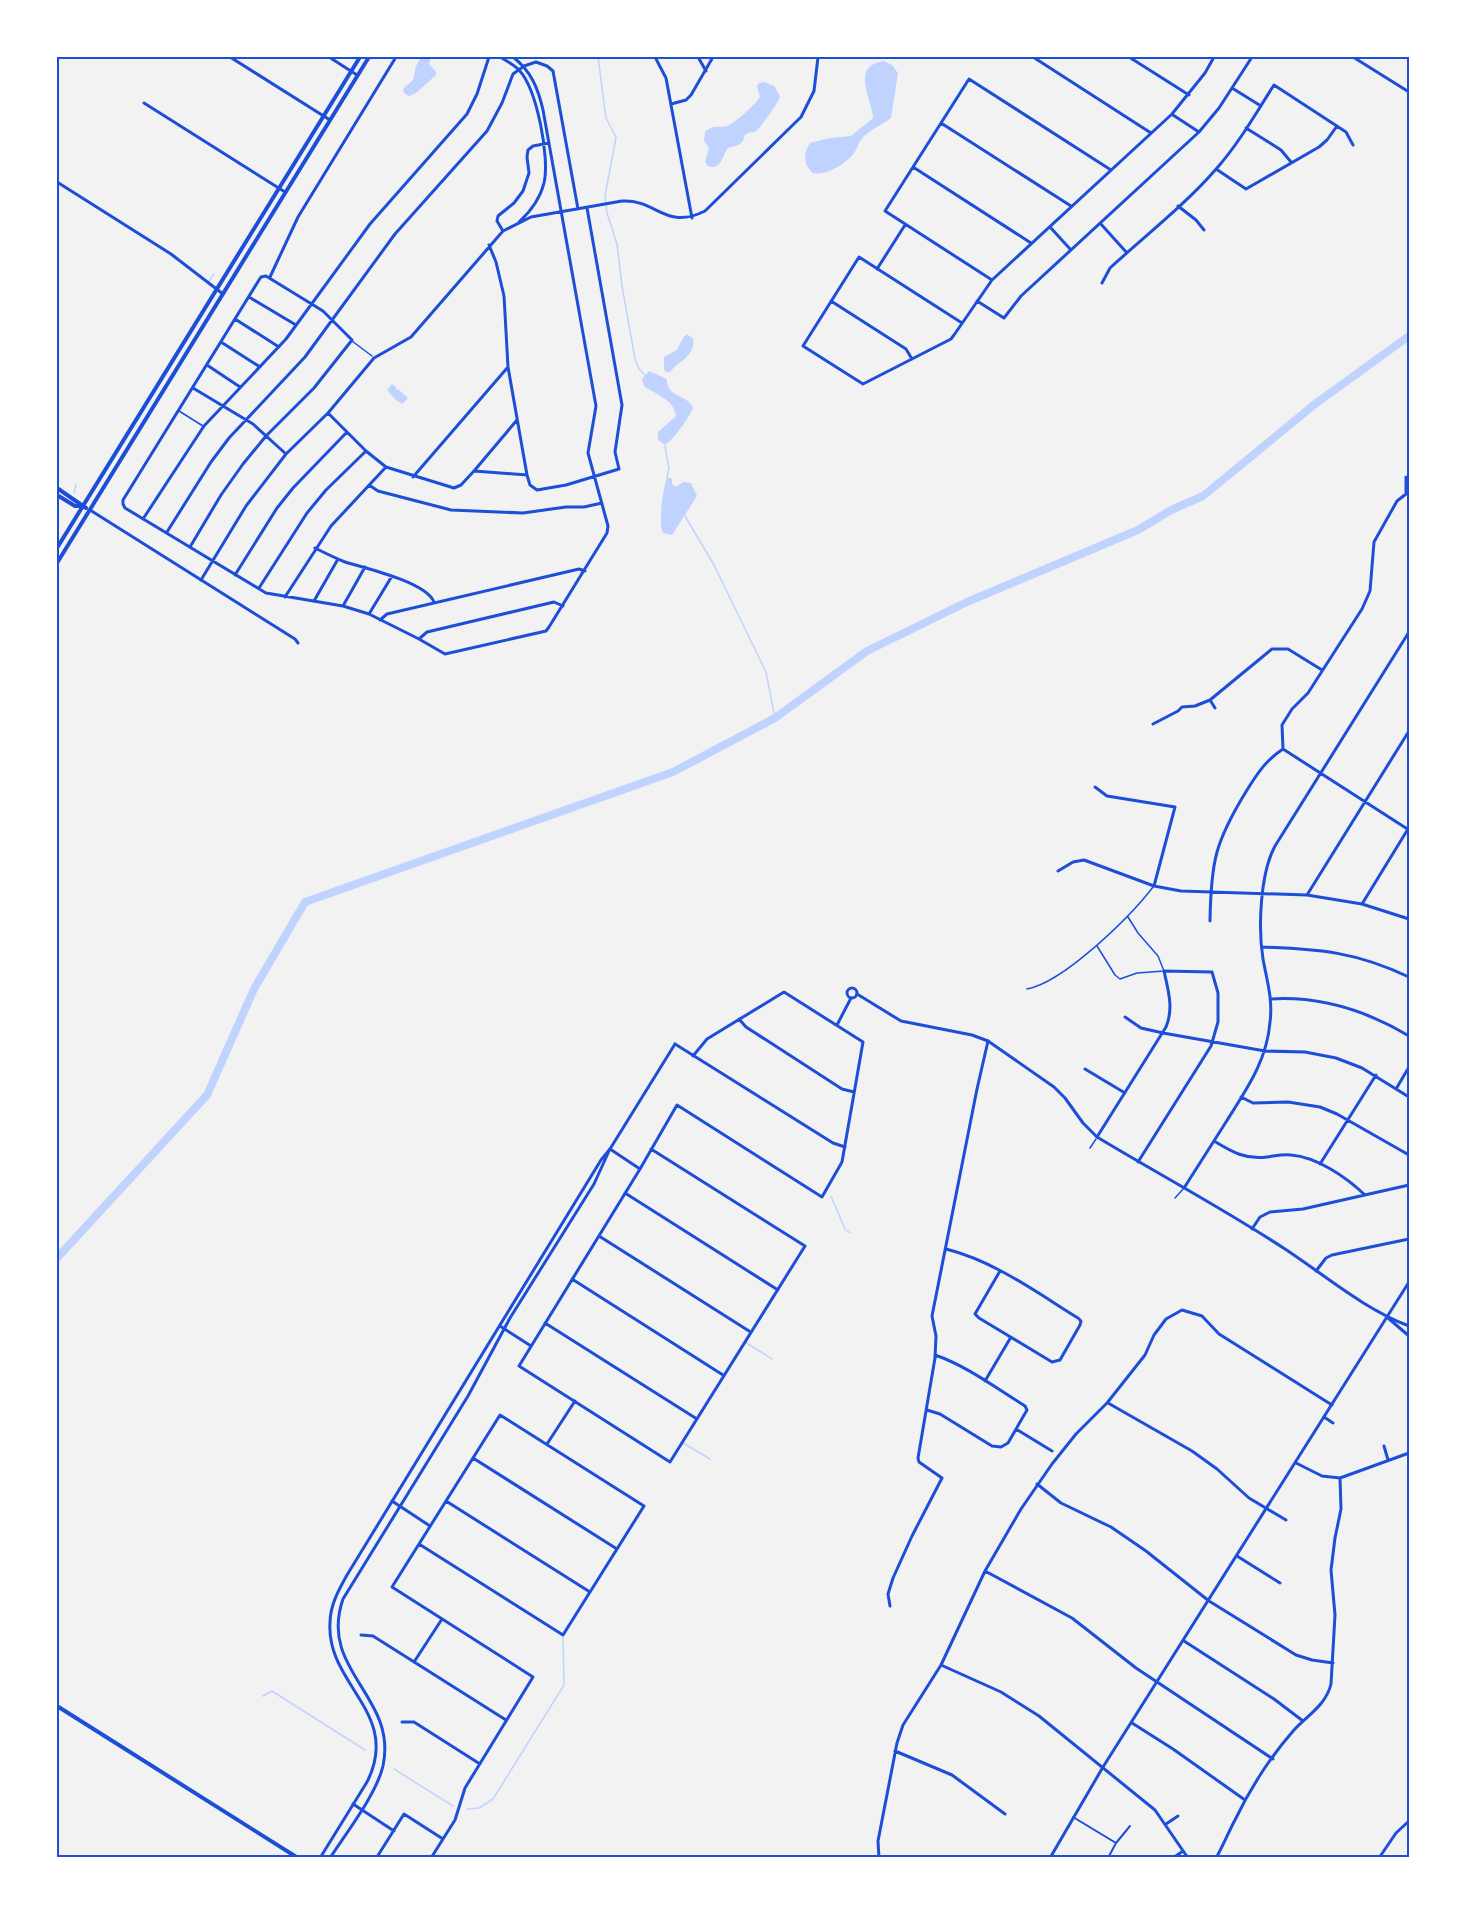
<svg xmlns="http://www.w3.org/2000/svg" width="1466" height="1915" font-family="Ubuntu,sans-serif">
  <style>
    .water { fill: #bfd3fe }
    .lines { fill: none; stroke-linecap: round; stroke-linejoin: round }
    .stream { stroke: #bfd3fe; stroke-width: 1.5 }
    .river { stroke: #bfd3fe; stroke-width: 8 }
    .service { stroke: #1d4ed8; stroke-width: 1.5 }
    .pedestrian { stroke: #1d4ed8; stroke-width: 2 }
    .minor { stroke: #1d4ed8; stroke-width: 3 }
    .tertiary { stroke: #1d4ed8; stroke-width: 3 }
    .secondary { stroke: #1d4ed8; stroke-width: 4 }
    .neatline { fill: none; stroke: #1d4ed8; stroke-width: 2 }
  </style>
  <rect width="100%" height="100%" fill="#f2f2f2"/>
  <!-- water -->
  <path class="water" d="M 421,57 L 431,57 L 429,64 L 436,72 L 436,75 L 416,93 L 409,96 L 404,93 L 403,89 L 413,80 L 416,66 Z
    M 884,61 L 892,65 L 898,73 L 891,118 C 882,125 871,129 863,137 C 858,142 858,148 854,153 C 846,164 826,176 813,173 C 803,164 803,154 810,143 L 830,138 L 851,136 L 873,118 C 873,101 849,66 884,61 Z
    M 764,82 L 774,86 L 780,96 C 779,102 761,127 755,132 L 750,132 L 745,135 C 741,149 737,143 727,149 C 722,158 720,171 708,166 L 705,162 L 709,148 L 704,141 L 705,132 C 713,124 718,128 727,126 C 734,124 757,103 760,97 L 757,86 L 759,83 Z
    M 687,334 L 693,339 C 696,356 678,361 670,372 L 666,372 L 664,369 L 664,357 L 677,350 L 683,338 Z
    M 649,371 L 667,379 C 666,397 686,394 693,407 C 691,416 673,440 665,445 L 658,440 L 658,432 L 676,416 C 674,399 656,395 644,386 L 642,379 Z
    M 392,384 L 396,387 L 396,390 L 398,389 L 408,398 L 402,404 L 396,400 L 387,390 Z
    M 667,477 L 672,479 L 672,484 L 676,487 L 683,482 L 691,483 L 697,496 L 672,535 L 663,533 C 658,524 663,488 667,477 Z"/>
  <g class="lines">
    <!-- stream -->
    <path class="stream" d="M 350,57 L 353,59
      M 598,57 L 606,118 L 616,137 L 605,196 L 607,213 L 617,244 L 622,286 L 635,359 L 639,369 L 645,375
      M 209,281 L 214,274
      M 665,446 L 669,468 L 667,477
      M 74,493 L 76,485
      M 685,516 L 714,565 L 766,672 L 775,718
      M 831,1196 L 845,1229 L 850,1233
      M 745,1342 L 772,1359
      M 683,1443 L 710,1459
      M 263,1696 L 272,1691 L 365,1750
      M 394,1769 L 453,1806
      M 467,1809 L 479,1808 L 493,1799 L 564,1685 L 563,1636"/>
    <!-- river -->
    <path class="river" d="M 57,1258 L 207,1095 L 254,989 L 305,902 L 673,772 L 775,718 L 867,651 L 967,602 L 1138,530 L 1171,510 L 1203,496 L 1315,404 L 1409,336"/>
    <!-- service -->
    <path class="service" d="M 352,341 L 372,356
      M 179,411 L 203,426
      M 1097,946 L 1115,975 L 1120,979 L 1137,973 L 1164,971 L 1158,956 L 1138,933 L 1128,917
      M 1027,989 C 1064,982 1130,917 1153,887
      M 1090,1148 L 1096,1139
      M 1175,1198 L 1184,1188"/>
    <!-- pedestrian -->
    <path class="pedestrian" d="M 1073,1817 L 1116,1843
      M 1052,1855 L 1057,1858
      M 1108,1858 L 1116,1843 L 1130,1826"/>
    <!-- minor -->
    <path class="minor" d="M 230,57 L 330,120
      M 500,57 C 507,61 514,65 519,70 C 537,89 550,158 544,183 C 540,199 531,211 519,222
      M 655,57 L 666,78 L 692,218
      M 698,57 L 706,71
      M 1033,57 L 1151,133
      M 1129,57 L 1189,95
      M 1353,57 L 1409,92
      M 1232,88 L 1261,106
      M 144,103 L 285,192
      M 671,104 L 686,100 L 691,95 L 713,57
      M 1173,115 L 1199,132
      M 941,123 L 1071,206
      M 1246,128 L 1281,150 L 1291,162
      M 913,167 L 1031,243
      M 1216,169 L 1246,189 L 1319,147 L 1327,140 L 1337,126
      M 57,182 L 171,254 L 223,294
      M 1178,206 L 1196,220 L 1204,230
      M 1100,223 L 1127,253
      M 1050,227 L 1071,250
      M 503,231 L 497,221 L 498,216 L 514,203 L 523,191 L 529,173 L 527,157 L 528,150 L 533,146 L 549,143
      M 489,245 L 496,262 L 504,296 L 508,367 L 527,475
      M 877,269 L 905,225
      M 270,277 L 298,217 L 396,57
      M 992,280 L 885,211 L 969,79 L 1111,170
      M 1102,283 L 1110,268 C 1145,236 1186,204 1217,168 C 1239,143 1256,113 1274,85 L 1346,132 L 1353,145
      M 249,297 L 296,325
      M 831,301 L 906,349 L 912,359
      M 977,301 L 1004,318 L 1021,296 L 1199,132 L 1219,108 L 1252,57
      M 235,319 L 279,347
      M 962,323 L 859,257 L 803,346 L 863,384 L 951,339 L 954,335 L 992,280 L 1172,114 L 1205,73 L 1214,57
      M 221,342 L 260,367
      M 207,365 L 240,387
      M 193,388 L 253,424 L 286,454
      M 328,413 L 366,451 L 386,467 L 454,488 L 461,485 L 474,471 L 527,475 L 530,485 L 537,490 L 566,485 L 619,469 L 615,452 L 622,405 L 587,208
      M 474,471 L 517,420
      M 413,477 L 508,367
      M 369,485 L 378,491 L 451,510 L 523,513 L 566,507 L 584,507 L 602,503
      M 143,519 L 204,426 L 286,339 L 370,224 L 467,114 L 477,94 L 489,57
      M 167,532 L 211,462 L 229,438 L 305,357 L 395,234 L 487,131 L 502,103 L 513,74 L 524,66 L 536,62 L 547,66 L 553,71 L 578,209
      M 190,547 L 221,495 L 243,464 L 266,436 L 314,388 L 352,340 L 323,311 L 266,276 L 261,277 L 259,280 L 123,500 L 123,504 L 125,508 L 266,593 L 343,606 L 369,614 L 419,639 L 445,654 L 546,631 L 549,627 L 607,533 L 608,526 L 588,453 L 596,406 L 543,110 C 538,88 531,71 513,57
      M 315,548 C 325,553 335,558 345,562 C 365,568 426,582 434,602
      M 235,575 L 277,508 L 293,488 L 347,432
      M 201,580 L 246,506 L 286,454 L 328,413 L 374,358 L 411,337 L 503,231 L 531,217 L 622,201 C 657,199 665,231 705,211 L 801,117 L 814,91 L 818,57
      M 259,588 L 307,513 L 326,490 L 366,451
      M 285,597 L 331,526 L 386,467
      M 314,601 L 338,559
      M 343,606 L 365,567
      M 369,614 L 392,576
      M 380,620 L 387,614 L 579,569 L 585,571
      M 419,639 L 427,632 L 554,602 L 563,606
      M 1210,700 L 1215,708
      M 1153,724 L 1178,711 L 1182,707 L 1195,706 L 1210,700 L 1272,649 L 1288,649 L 1322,670
      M 1283,749 L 1282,725 L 1292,709 L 1308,693 L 1362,609 L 1370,591 L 1374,542 L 1397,501 L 1406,494 L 1406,477
      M 1283,749 L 1409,830
      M 1095,787 L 1107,796 L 1175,807 L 1154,886
      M 1058,871 L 1073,862 L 1084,860 L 1154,886 L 1181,891 L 1307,895 L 1362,904 L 1409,919
      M 1307,895 L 1409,731
      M 1362,904 L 1408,829
      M 1210,921 C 1211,861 1215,842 1247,790 C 1257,774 1266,760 1283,749
      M 1262,947 C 1320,949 1356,952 1409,977
      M847 993a5 5 0 1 1 10 0a5 5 0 1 1-10 0Z
      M 1271,999 C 1321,996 1367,1011 1409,1036
      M 1125,1017 L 1141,1028 L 1163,1033 L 1265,1051 L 1305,1052 L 1336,1058 L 1362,1068 L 1409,1097
      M 739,1019 L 746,1027 L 842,1089 L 854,1092
      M 837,1025 L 851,998
      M 675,1044 L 833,1143 L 845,1147
      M 1085,1069 L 1125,1093
      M 1396,1089 L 1409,1067
      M 1241,1097 L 1253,1103 L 1288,1102 L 1320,1107 L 1337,1114 L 1409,1155
      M 1097,1137 L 1166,1027 C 1174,1008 1168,990 1164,971 L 1212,972 L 1218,993 L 1218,1022 L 1211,1046 L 1138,1162
      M 1214,1141 C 1232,1152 1246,1160 1267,1157 C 1275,1156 1282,1154 1291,1155 C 1317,1157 1346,1177 1365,1195
      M 610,1149 L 640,1169
      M 651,1149 L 805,1246 L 670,1462 L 519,1366 L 640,1169 L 677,1105 L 822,1197 L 842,1162 L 863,1042 L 784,992 L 707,1039 L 693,1056
      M 1320,1164 L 1376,1075
      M 1184,1188 C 1198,1166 1212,1144 1226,1122 C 1246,1090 1267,1061 1270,1022 C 1273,1000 1267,981 1263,959 C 1258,928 1260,874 1275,846 L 1409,632
      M 625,1193 L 778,1290
      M 1252,1229 L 1260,1217 L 1270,1212 L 1303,1209 L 1409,1185
      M 599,1236 L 749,1331
      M 946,1249 C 994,1261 1036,1292 1078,1318 L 1081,1321 L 1080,1325 L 1060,1360 L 1052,1362 L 979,1318 L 975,1314 L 1000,1271
      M 1316,1271 L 1326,1258 L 1332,1255 L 1409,1239
      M 572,1279 L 723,1375
      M 545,1323 L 697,1419
      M 500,1326 L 531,1346
      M 985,1381 L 1011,1337
      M 1108,1403 L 1192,1451 L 1217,1469 L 1249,1498 L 1286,1520
      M 927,1410 L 940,1414 L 992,1446 L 1001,1447 L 1008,1443 L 1027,1410 L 1025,1406 C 996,1388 967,1366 935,1355
      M 1324,1417 L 1333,1423
      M 1016,1429 L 1052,1451
      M 547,1444 L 575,1401
      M 1384,1446 L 1388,1460
      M 473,1458 L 617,1549
      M 1296,1463 L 1322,1476 L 1340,1478 L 1409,1453
      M 1037,1484 L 1061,1503 L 1111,1527 L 1146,1551 L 1209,1601 L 1296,1655 L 1312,1660 L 1333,1663
      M 392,1501 L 430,1526
      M 446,1501 L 590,1592
      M 419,1544 L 563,1635 L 644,1506 L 500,1415 L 392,1587 L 533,1677 L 465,1788 L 455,1820 L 431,1858
      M 1237,1556 L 1280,1583
      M 985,1571 L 1072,1618 L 1136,1668 L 1273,1759
      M 890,1606 L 888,1594 L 893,1578 L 912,1536 L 942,1478 L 919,1462 L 918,1458 L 935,1358 L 936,1336 L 932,1316 L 977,1089 L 988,1041
      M 361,1635 L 373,1636 L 506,1720
      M 1184,1641 L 1274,1699 L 1303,1721
      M 414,1662 L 442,1619
      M 941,1665 L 1001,1692 L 1039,1716 L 1155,1810 L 1188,1858
      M 402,1722 L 414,1722 L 480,1764
      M 1132,1723 L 1173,1749 L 1245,1800
      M 895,1751 L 952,1775 L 1005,1814
      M 353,1804 L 394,1831
      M 1166,1824 L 1178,1816
      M 378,1858 L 377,1857 L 404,1814 L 443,1839
      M 879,1858 L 878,1841 L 897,1743 L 903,1725 L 941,1665 L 985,1571 L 1021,1509 L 1052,1464 L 1076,1434 L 1107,1403 L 1145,1355 L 1154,1335 L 1166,1319 L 1182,1310 L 1202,1316 L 1219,1334 L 1332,1405
      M 1173,1858 L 1183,1851
      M 1216,1858 C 1223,1846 1228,1833 1235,1820 C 1250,1789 1271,1756 1294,1730 C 1308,1715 1326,1705 1331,1684 L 1335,1615 L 1331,1570 L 1335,1538 L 1341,1509 L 1340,1478
      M 1379,1858 L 1396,1833 L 1409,1821"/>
    <!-- tertiary -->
    <path class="tertiary" d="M 329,57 L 357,75
      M 90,510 L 295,639 L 298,643
      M 857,994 L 901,1021 L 972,1035 L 988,1041 L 1054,1087 L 1065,1098 L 1083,1123 L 1097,1137 C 1160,1175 1224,1209 1285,1249 C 1326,1276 1364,1309 1409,1326
      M 1388,1318 L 1409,1336
      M 320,1858 L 367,1782 C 402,1713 326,1685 330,1623 C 330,1606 338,1591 347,1575 L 601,1160 L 610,1149 L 675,1044
      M 330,1858 C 346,1833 376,1795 383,1766 C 398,1696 318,1671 343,1599 L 468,1396 L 510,1318 L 594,1184 L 609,1151
      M 1050,1858 L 1103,1767 L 1409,1282"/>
    <!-- secondary -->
    <path class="secondary" d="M 57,488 L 86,508
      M 57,495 L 75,506 L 82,506
      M 57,548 L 360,57
      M 57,563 L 369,57
      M 57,1706 L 298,1858"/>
  </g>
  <!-- border -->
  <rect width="1466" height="1915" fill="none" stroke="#ffffff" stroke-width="117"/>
  <rect x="58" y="58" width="1350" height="1798" class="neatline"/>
</svg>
